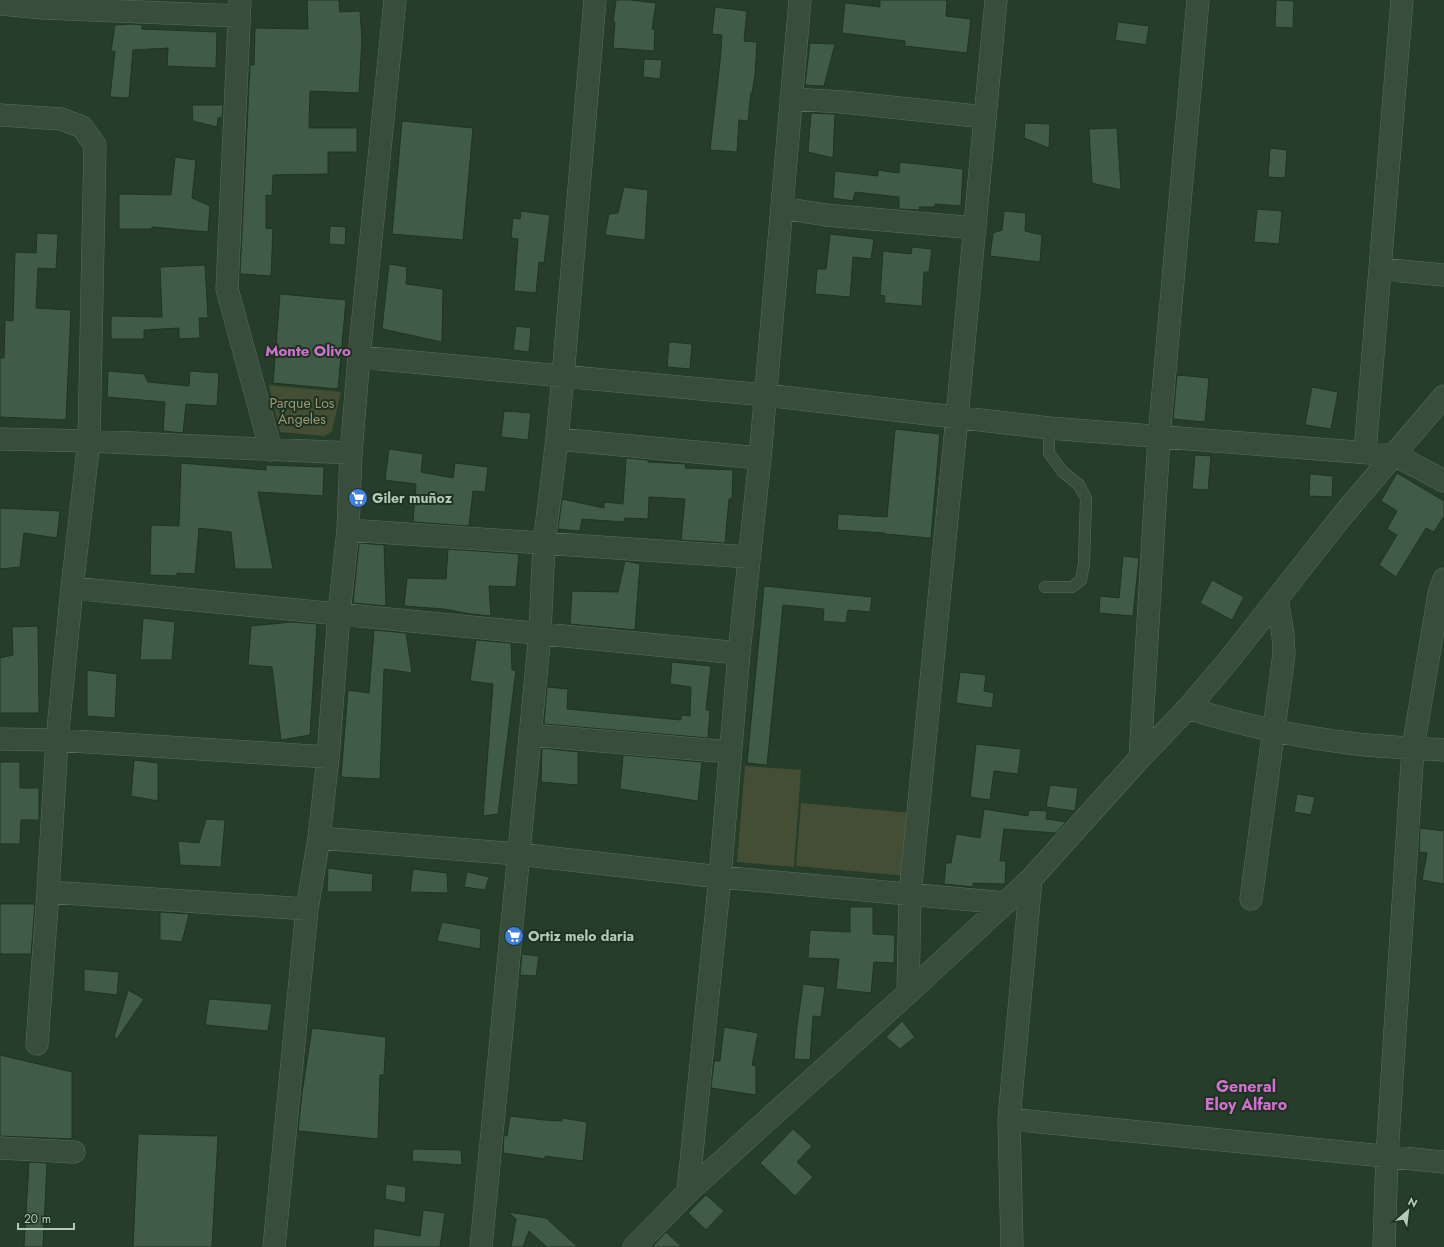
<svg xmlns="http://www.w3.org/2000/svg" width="1444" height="1247" font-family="Jost,sans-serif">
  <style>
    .green { fill: #434e35 }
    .building { fill: #415c46; stroke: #203423 }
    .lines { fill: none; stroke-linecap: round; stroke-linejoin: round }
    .lane-casing { stroke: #5a6d5d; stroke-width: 12 }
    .street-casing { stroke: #5a6d5d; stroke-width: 23 }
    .lane { stroke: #394d3c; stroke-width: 11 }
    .street { stroke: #394d3c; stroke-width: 22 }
    .labels { text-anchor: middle; stroke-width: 4; stroke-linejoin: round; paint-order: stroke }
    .park-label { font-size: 14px; fill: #9d9674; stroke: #1e3221 }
    .poi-label { font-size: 14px; font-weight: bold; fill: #b5c8b9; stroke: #1e3221; text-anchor: start }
    .neighbourhood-label { font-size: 15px; font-weight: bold; fill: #d270d0; stroke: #1e3221 }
    .quarter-label { font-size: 16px; font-weight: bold; fill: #d270d0; stroke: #1e3221 }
  </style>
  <rect width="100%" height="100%" fill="#253d29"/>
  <!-- green -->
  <path class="green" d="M 269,385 L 341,392 L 332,431 L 325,436 L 280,432 Z
    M 745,766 L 801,770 L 794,867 L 737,862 Z
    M 801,803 L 911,813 L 906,876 L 796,866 Z"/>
  <!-- building -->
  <path class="building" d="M 307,0 L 339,0 L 340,12 L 360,11 L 362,39 L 359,93 L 310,91 L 309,128 L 357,128 L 357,152 L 328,152 L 328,174 L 273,175 L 272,196 L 266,195 L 266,228 L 273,229 L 271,276 L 240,274 L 250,65 L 254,65 L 255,28 L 308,29 Z
    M 616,0 L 630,0 L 656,3 L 652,29 L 655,30 L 654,51 L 613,48 L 615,22 L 613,22 Z
    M 880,0 L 947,0 L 946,16 L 971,19 L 967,53 L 905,46 L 905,41 L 842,33 L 845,3 L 880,7 Z
    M 1276,0 L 1294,1 L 1293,28 L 1275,27 Z
    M 715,7 L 747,11 L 744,41 L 757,42 L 755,75 L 752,93 L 751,93 L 748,121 L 739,120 L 737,152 L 710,150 L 720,62 L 722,35 L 712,34 Z
    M 1118,22 L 1149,26 L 1146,45 L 1115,40 Z
    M 131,24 L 142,25 L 142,29 L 217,32 L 216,68 L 167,66 L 168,48 L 133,50 L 129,98 L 110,97 L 115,51 L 111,51 L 115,25 Z
    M 810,43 L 835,44 L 824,86 L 805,85 Z
    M 644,59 L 662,60 L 660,79 L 643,77 Z
    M 192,105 L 223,105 L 222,118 L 218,118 L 217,127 L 193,121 Z
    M 811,113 L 835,114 L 833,158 L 808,152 Z
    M 402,121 L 473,128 L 463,240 L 392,234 Z
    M 1025,123 L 1050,124 L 1049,148 L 1024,138 Z
    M 1117,128 L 1121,190 L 1092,183 L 1089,129 Z
    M 1270,148 L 1287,150 L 1285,178 L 1268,177 Z
    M 175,157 L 196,160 L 192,198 L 210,206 L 208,232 L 152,227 L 152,229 L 119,229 L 119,194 L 171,195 Z
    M 900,162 L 963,169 L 961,206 L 935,204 L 935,207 L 919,207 L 920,210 L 899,209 L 899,197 L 855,192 L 853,201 L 833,198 L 835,171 L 878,176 L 878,170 L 899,173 Z
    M 624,187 L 648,190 L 645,240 L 605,235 L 609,214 L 618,213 Z
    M 1257,209 L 1282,211 L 1279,244 L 1254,242 Z
    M 521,211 L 550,215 L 544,263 L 539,262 L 536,293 L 514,291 L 518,239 L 511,238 L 513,218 L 520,219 Z
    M 1004,211 L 1026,213 L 1025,231 L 1042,235 L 1040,262 L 990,256 L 993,233 L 1002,230 Z
    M 330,226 L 346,227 L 345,245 L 329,244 Z
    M 37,233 L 58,234 L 56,269 L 38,268 L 36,308 L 71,310 L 66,420 L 0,417 L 0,358 L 4,358 L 5,320 L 13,321 L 15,252 L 36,253 Z
    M 830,234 L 874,239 L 871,259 L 853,257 L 850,297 L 815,294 L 817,269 L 826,269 Z
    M 912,247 L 932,249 L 929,272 L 924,272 L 922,306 L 884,303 L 885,296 L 880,295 L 883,251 L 911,254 Z
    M 389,264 L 407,267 L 406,284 L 443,289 L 442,342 L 382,329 Z
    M 205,265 L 208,318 L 199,318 L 200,338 L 179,339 L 179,328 L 144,330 L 144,339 L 111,339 L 111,316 L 162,317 L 160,267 Z
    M 280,294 L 346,300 L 338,389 L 273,383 Z
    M 516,326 L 531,328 L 529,352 L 513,350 Z
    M 669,342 L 692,344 L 690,369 L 667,367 Z
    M 108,371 L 144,374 L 148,382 L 189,386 L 190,371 L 219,373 L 217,406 L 186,404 L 183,433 L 163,431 L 165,402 L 107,397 Z
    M 1177,375 L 1209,378 L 1205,422 L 1173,419 Z
    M 1312,387 L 1338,392 L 1331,429 L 1305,425 Z
    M 504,411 L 531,413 L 528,440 L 501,437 Z
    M 895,429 L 940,434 L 931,538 L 885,534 L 885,533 L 837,530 L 838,514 L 887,517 Z
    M 389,449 L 423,454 L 421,472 L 453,478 L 455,463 L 488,467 L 485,492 L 473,491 L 469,526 L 413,522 L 416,484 L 385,480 Z
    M 1195,455 L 1211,456 L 1208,490 L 1192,489 Z
    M 626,458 L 648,460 L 648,462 L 686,464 L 685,468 L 733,470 L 732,499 L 729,499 L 725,543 L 681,540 L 685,499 L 649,497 L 648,519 L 625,518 L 624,522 L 582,519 L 580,531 L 558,529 L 562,499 L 604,508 L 604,502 L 623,504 Z
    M 181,463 L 266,470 L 266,465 L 324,467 L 323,496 L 258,492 L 273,569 L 235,569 L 231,532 L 199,528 L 195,574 L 177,573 L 177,576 L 150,575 L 151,525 L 179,526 Z
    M 1397,473 L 1444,501 L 1444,516 L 1434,532 L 1426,528 L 1396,577 L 1379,565 L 1397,535 L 1387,529 L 1397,511 L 1381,501 Z
    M 1310,474 L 1333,476 L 1332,497 L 1309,496 Z
    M 0,508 L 60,511 L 57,538 L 24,533 L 20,567 L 0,569 Z
    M 359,543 L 384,545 L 386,606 L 353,603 Z
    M 448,549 L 519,554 L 516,587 L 489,586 L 491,616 L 471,614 L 444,609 L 404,606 L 407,578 L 446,579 Z
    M 1123,556 L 1139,558 L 1133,616 L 1099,613 L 1100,596 L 1119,598 Z
    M 625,561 L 640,564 L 635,630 L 570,624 L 572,591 L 618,592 Z
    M 1212,580 L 1244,597 L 1232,620 L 1200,603 Z
    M 764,586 L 872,597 L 870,612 L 848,610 L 846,623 L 823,621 L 824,609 L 783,605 L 767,765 L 747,763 Z
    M 143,618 L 175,622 L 172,660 L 140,660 Z
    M 292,622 L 317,624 L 310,735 L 281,740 L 272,667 L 248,665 L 251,626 Z
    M 38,626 L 39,713 L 0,713 L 0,658 L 13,655 L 12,627 Z
    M 374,630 L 406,633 L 412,673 L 384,669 L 380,779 L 341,777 L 348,690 L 369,693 Z
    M 476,640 L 511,643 L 512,670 L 516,670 L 498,814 L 483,816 L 493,684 L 470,681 Z
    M 672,662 L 711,666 L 706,710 L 710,710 L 708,738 L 544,724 L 547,687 L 568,689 L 567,709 L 671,719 L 681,720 L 681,715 L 690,716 L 691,687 L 670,684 Z
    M 87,670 L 117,674 L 115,718 L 87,716 Z
    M 960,672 L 986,675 L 984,691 L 994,693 L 992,708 L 956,703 Z
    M 976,744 L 1021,749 L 1018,774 L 994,771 L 990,800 L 970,797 Z
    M 542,748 L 578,752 L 578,785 L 541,782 Z
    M 623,755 L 702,762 L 698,801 L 620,789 Z
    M 134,760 L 158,763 L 158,801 L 131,796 Z
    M 0,762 L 20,762 L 20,788 L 39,788 L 39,820 L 21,820 L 20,844 L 0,844 Z
    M 1050,785 L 1078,788 L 1075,811 L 1046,807 Z
    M 1297,794 L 1315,797 L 1311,815 L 1294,812 Z
    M 984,809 L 1028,816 L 1029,810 L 1047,811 L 1046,819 L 1066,822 L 1056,833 L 1004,829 L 1000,861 L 1006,861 L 1005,884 L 973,883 L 973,887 L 944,884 L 946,863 L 951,863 L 956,834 L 980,838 Z
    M 206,819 L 225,820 L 221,867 L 180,865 L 178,841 L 199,843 Z
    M 1420,828 L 1444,831 L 1444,884 L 1422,880 L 1427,853 L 1419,852 Z
    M 328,868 L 373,874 L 372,892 L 327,892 Z
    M 413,869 L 447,873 L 448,893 L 410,892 Z
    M 467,872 L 489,877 L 485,890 L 464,887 Z
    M 0,904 L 35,904 L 31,954 L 0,954 Z
    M 850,907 L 873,907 L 873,934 L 895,935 L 894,963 L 874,962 L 871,993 L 836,989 L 839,959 L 808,958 L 810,930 L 850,932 Z
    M 160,912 L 189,914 L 182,942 L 160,940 Z
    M 442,922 L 481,929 L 480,949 L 437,941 Z
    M 522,954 L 539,956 L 536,976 L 520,975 Z
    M 84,969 L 119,972 L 117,995 L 84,991 Z
    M 803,984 L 825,987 L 821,1017 L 813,1016 L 810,1060 L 794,1059 L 797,1026 Z
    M 128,990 L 144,999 L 117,1039 L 114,1037 Z
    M 209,999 L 272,1004 L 268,1031 L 205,1025 Z
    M 902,1021 L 915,1037 L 900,1049 L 886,1037 Z
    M 724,1027 L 758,1033 L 752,1065 L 756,1066 L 756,1095 L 711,1088 L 714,1061 L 720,1061 Z
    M 312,1028 L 386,1037 L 384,1075 L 380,1075 L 378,1139 L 298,1131 L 302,1093 Z
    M 0,1055 L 72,1072 L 72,1139 L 0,1136 Z
    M 510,1116 L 544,1120 L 562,1121 L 562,1118 L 587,1122 L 583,1161 L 545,1156 L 545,1159 L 503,1153 L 504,1135 L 507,1136 Z
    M 793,1129 L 812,1146 L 797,1162 L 813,1177 L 795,1196 L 760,1163 Z
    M 138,1134 L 218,1136 L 212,1247 L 133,1247 Z
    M 413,1149 L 461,1150 L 462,1165 L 412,1161 Z
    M 29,1162 L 47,1163 L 43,1247 L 24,1247 Z
    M 386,1184 L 406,1187 L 405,1203 L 385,1199 Z
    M 706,1195 L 724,1211 L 706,1230 L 688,1213 Z
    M 423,1210 L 445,1213 L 440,1247 L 373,1247 L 374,1228 L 420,1236 Z
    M 508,1212 L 546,1218 L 578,1247 L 547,1247 L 529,1231 L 523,1247 L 511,1247 L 516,1219 Z
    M 666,1232 L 682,1247 L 652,1247 Z"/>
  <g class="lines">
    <!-- lane casing -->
    <g class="lane-casing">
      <path id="lane" d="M 1045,587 L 1072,587 L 1081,580 L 1084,563 L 1086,498 L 1079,485 L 1062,471 L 1049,453 L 1049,428"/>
    </g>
    <!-- street casing -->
    <g class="street-casing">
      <path id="street" d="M 240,0 L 227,289 L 271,450
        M 0,4 L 42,8 L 239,16
        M 791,99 L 843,102 L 985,117
        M 0,115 L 61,119 L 82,127 L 95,145 L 89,441 L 72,588 L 57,740 L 48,892 L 37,1044
        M 782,208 L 826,215 L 975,228
        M 1380,269 L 1444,275
        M 359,357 L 765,395 L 1049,428 L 1395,455 L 1444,481
        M 0,439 L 89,441 L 351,453
        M 557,439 L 760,458
        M 1365,452 L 1402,0
        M 348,530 L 749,557
        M 72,588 L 739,653
        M 1188,708 C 1240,725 1295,736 1349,743 C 1380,747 1413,748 1444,750
        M 531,735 L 730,752
        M 0,739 L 57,740 L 328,757
        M 1140,758 L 1159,437 L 1198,0
        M 319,838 L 518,854 L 720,877 L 1006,903
        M 48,892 L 307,909
        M 1251,899 L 1284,654 L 1283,635 L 1277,599
        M 908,993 L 910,894 L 957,417 L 996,0
        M 1009,1119 L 1444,1162
        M 0,1148 L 74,1152
        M 688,1192 L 720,877 L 739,653 L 760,458 L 800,0
        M 274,1247 L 307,909 L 319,838 L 328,757 L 339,614 L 348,530 L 351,453 L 359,357 L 395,0
        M 481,1247 L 540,633 L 544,544 L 557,439 L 563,376 L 595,0
        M 634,1247 L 688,1192 L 908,993 L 1031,879 L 1140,758 L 1188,708 L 1228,661 L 1342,516 L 1444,396
        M 1012,1247 L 1009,1119 L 1031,879
        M 1384,1247 L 1387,1156 L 1413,748 L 1439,594 L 1444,579"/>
    </g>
    <!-- lane -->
    <use href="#lane" class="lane"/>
    <!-- street -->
    <use href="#street" class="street"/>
  </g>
  <!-- icons -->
  <defs>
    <g id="supermarket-disc" transform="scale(1)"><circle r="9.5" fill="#3f7fe0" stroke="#1e3221"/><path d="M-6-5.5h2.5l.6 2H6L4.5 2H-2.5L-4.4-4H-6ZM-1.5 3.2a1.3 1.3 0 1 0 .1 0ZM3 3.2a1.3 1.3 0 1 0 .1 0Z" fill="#fff"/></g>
  </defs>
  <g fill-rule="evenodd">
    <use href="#supermarket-disc" x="358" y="498"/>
    <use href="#supermarket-disc" x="514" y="936"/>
  </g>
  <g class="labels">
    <!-- park labels -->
    <g class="park-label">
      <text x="302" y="408">Parque Los<tspan x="302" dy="16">Ángeles</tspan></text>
    </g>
    <!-- poi labels -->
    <g class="poi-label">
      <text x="372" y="503">Giler muñoz</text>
      <text x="528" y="941">Ortiz melo daria</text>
    </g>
    <!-- neighbourhood labels -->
    <g class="neighbourhood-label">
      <text x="308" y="356">Monte Olivo</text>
    </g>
    <!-- quarter labels -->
    <g class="quarter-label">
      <text x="1246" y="1092">General<tspan x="1246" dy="18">Eloy Alfaro</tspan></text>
    </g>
  </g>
  <!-- north arrow -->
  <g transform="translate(1408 1211) rotate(28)" stroke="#1e3221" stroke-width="3" paint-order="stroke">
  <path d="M0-3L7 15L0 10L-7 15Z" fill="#b5c8b9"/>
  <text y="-6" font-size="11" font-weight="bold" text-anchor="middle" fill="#b5c8b9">N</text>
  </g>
  <!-- scale -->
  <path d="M18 1223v6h56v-6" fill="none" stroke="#b5c8b9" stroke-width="2"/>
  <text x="24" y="1223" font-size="12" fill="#b5c8b9" stroke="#1e3221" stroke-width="3" paint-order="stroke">20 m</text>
</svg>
